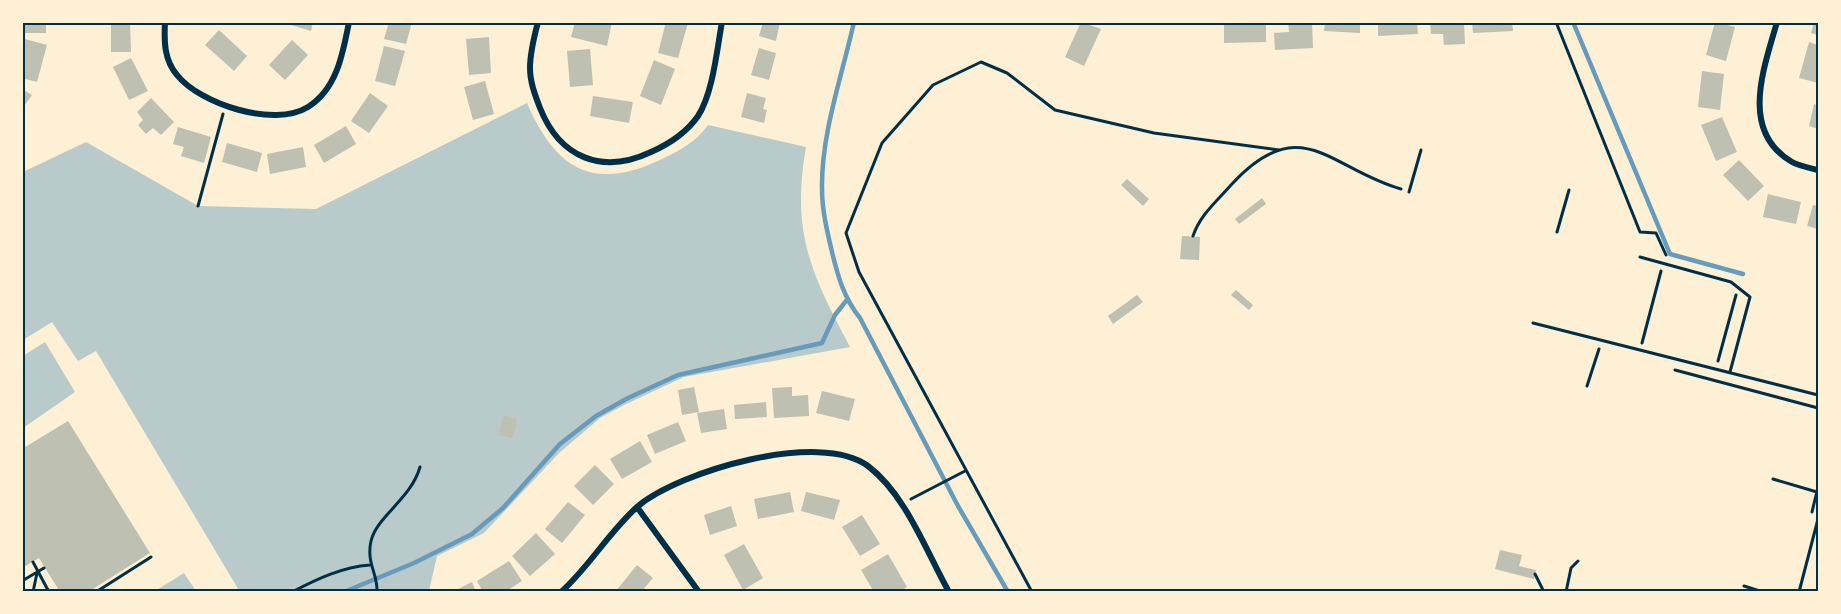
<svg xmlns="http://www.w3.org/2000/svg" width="1841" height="614" font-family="'Alegreya Sans',sans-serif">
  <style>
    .green { fill: #b9caca }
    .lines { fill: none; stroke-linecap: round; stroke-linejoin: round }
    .stream { stroke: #669bbc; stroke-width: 4.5 }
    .building { fill: #bec0b2 }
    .path { stroke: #003049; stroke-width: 3 }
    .service { stroke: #003049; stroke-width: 3 }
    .minor { stroke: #003049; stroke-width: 6 }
    .neatline { fill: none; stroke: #003049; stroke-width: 2 }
  </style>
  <rect width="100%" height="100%" fill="#fdf0d5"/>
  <!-- green -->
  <path class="green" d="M 527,103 C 555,168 592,192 660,160 C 679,151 696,142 708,125 L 806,147 C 791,233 811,273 850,347 L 684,377 L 624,405 L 600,418 L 559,453 L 484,533 L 437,556 L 429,591 L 240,592 L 96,351 L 78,361 L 52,322 L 23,340 L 23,172 L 86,142 L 198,206 L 316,209 Z
    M 45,342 L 75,392 L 23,428 L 23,356 Z
    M 184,573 L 196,591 L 155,591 Z"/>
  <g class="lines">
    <!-- stream -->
    <path class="stream" d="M 854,22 C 842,76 821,134 822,189 C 822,210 827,231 832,252 C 838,277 844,298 860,318 L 958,506 L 1008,592
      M 1573,22 L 1670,254 L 1743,274
      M 344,592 L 414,563 L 472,534 L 503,508 L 560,444 L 596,416 L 628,398 L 678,375 L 822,343 L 835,315 L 846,301"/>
  </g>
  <!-- building -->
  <path class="building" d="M 24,22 L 46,22 L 46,33 L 24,33 Z
    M 111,22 L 130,22 L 131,52 L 111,52 Z
    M 291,22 L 313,22 L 311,31 L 291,25 Z
    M 389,22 L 412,22 L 406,44 L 384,39 Z
    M 575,22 L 612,22 L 607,46 L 571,37 Z
    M 666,22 L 688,23 L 678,58 L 658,53 Z
    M 763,22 L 780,22 L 776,41 L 759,36 Z
    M 1081,22 L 1101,29 L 1084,66 L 1065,57 Z
    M 1224,22 L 1266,22 L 1266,42 L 1224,43 Z
    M 1288,22 L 1312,22 L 1313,48 L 1275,50 L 1274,33 L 1289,32 Z
    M 1325,22 L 1360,22 L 1360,33 L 1324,31 Z
    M 1378,22 L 1417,22 L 1418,34 L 1378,36 Z
    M 1430,22 L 1464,22 L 1465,44 L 1444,45 L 1443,34 L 1431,34 Z
    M 1472,22 L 1512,22 L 1513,31 L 1473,33 Z
    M 1715,22 L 1735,27 L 1726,61 L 1706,55 Z
    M 1814,22 L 1818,22 L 1818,35 L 1811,33 Z
    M 219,30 L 247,56 L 234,71 L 205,45 Z
    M 489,37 L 491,73 L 469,75 L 466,39 Z
    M 25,39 L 47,45 L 37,82 L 22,78 Z
    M 292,40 L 308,55 L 285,80 L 269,65 Z
    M 1809,42 L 1818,45 L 1818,83 L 1799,78 Z
    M 384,46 L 405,51 L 395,86 L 375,81 Z
    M 759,48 L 776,53 L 769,80 L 751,75 Z
    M 590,49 L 593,85 L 570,87 L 567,51 Z
    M 131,58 L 148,91 L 129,100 L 113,67 Z
    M 654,60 L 675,69 L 661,105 L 640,96 Z
    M 1702,71 L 1724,74 L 1720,110 L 1698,107 Z
    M 485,81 L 494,114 L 473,120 L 464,87 Z
    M 22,89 L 32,95 L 22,109 Z
    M 370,93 L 388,106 L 369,133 L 351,121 Z
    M 747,93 L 766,98 L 763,109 L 767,110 L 764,123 L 741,117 Z
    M 593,96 L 633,102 L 629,123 L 590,116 Z
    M 151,98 L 174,122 L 161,135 L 153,128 L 146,134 L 138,125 L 143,120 L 137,112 Z
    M 1814,104 L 1818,106 L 1818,129 L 1809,126 Z
    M 1722,117 L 1737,152 L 1716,161 L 1701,125 Z
    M 346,126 L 356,144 L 324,163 L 314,145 Z
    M 178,127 L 211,137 L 204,163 L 181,156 L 184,147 L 173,144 Z
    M 227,143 L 262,153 L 257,172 L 222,162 Z
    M 303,147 L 306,167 L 270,174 L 267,154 Z
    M 1739,160 L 1764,186 L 1748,201 L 1723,175 Z
    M 1127,179 L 1149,199 L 1143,206 L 1121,185 Z
    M 1768,194 L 1801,202 L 1796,224 L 1763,217 Z
    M 1262,198 L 1266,204 L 1239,224 L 1235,219 Z
    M 1813,205 L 1818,206 L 1818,229 L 1807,226 Z
    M 1182,236 L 1200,237 L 1199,260 L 1180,259 Z
    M 1236,290 L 1253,305 L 1249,310 L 1231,295 Z
    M 1137,295 L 1143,302 L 1113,324 L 1108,316 Z
    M 694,387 L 699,412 L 682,415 L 678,390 Z
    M 792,387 L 792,396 L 808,395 L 809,416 L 774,418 L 772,388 Z
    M 822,391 L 855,399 L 849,421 L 816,413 Z
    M 766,402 L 767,417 L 735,419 L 734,405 Z
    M 724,409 L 727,429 L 701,433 L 697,413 Z
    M 503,415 L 517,419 L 513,438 L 499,435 Z
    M 68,421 L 150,553 L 88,592 L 60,592 L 39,558 L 22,568 L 22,449 Z
    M 678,422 L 686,441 L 655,454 L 647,435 Z
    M 640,441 L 652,462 L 622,479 L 610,459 Z
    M 595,465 L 614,484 L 593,505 L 574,486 Z
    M 790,492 L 794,512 L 758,519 L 754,499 Z
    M 806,492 L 840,500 L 834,520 L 801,511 Z
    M 568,502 L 585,515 L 562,543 L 545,529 Z
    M 731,506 L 737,526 L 710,535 L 704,515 Z
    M 862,515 L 880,544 L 860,556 L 842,527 Z
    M 536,533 L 555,554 L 530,576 L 512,556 Z
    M 744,544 L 763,578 L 743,590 L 724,555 Z
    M 1500,550 L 1522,555 L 1519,566 L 1536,570 L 1534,579 L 1495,569 Z
    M 888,554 L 907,587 L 899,592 L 874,592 L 861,570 Z
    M 509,561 L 522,581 L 505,592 L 483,592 L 477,581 Z
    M 637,565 L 653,578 L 641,592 L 615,592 Z
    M 472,582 L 476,592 L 452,592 Z"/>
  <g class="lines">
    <!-- path -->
    <path class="path" d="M 1556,22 L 1640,232 L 1656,233 L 1666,255
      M 198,206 L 223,114
      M 1193,236 C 1200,215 1217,201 1231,185 C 1301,109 1330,169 1401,189
      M 1642,343 L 1661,271
      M 1718,361 L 1736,295
      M 1675,370 L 1818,408
      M 1587,386 L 1599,349
      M 1773,479 L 1817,492
      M 911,499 L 965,471
      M 1812,512 L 1818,487
      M 33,562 L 49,592
      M 1535,574 L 1544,592
      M 22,581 L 44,568
      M 1744,586 L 1763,592
      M 33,592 L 37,573
      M 96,592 L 151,557
      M 292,592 C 317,579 342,567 370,565
      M 377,592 C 378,574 366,563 371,541 C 377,516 411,499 420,467
      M 1032,592 L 859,272 L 846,233 L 882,143 L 933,85 L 981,62 L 1007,73 L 1055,110 L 1154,133 L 1279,150
      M 1566,592 L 1571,568 L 1578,561"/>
    <!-- service -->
    <path class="service" d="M 1409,192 L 1421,150
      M 1557,232 L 1569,190
      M 1640,257 L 1731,282 L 1750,297 L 1730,372
      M 1533,323 L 1818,395
      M 1799,592 L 1818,519"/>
    <!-- minor -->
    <path class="minor" d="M 165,22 C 164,41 164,60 177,75 C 200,104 274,128 308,107 C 337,89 343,53 349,22
      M 538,22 C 534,37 530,53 530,68 C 530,82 535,95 540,108 C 560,158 602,175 651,152 C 669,144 687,132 698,116 C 713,93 717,49 722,22
      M 1777,22 C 1764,68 1739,131 1792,162 C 1799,166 1810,168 1818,170
      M 637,507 L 699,592
      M 561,592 C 589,567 609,532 637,507 C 679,471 820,430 868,466 C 906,495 926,551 949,592"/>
  </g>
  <!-- border -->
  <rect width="1841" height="614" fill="none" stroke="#fdf0d5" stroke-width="48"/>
  <rect x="24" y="24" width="1793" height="566" class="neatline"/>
</svg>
